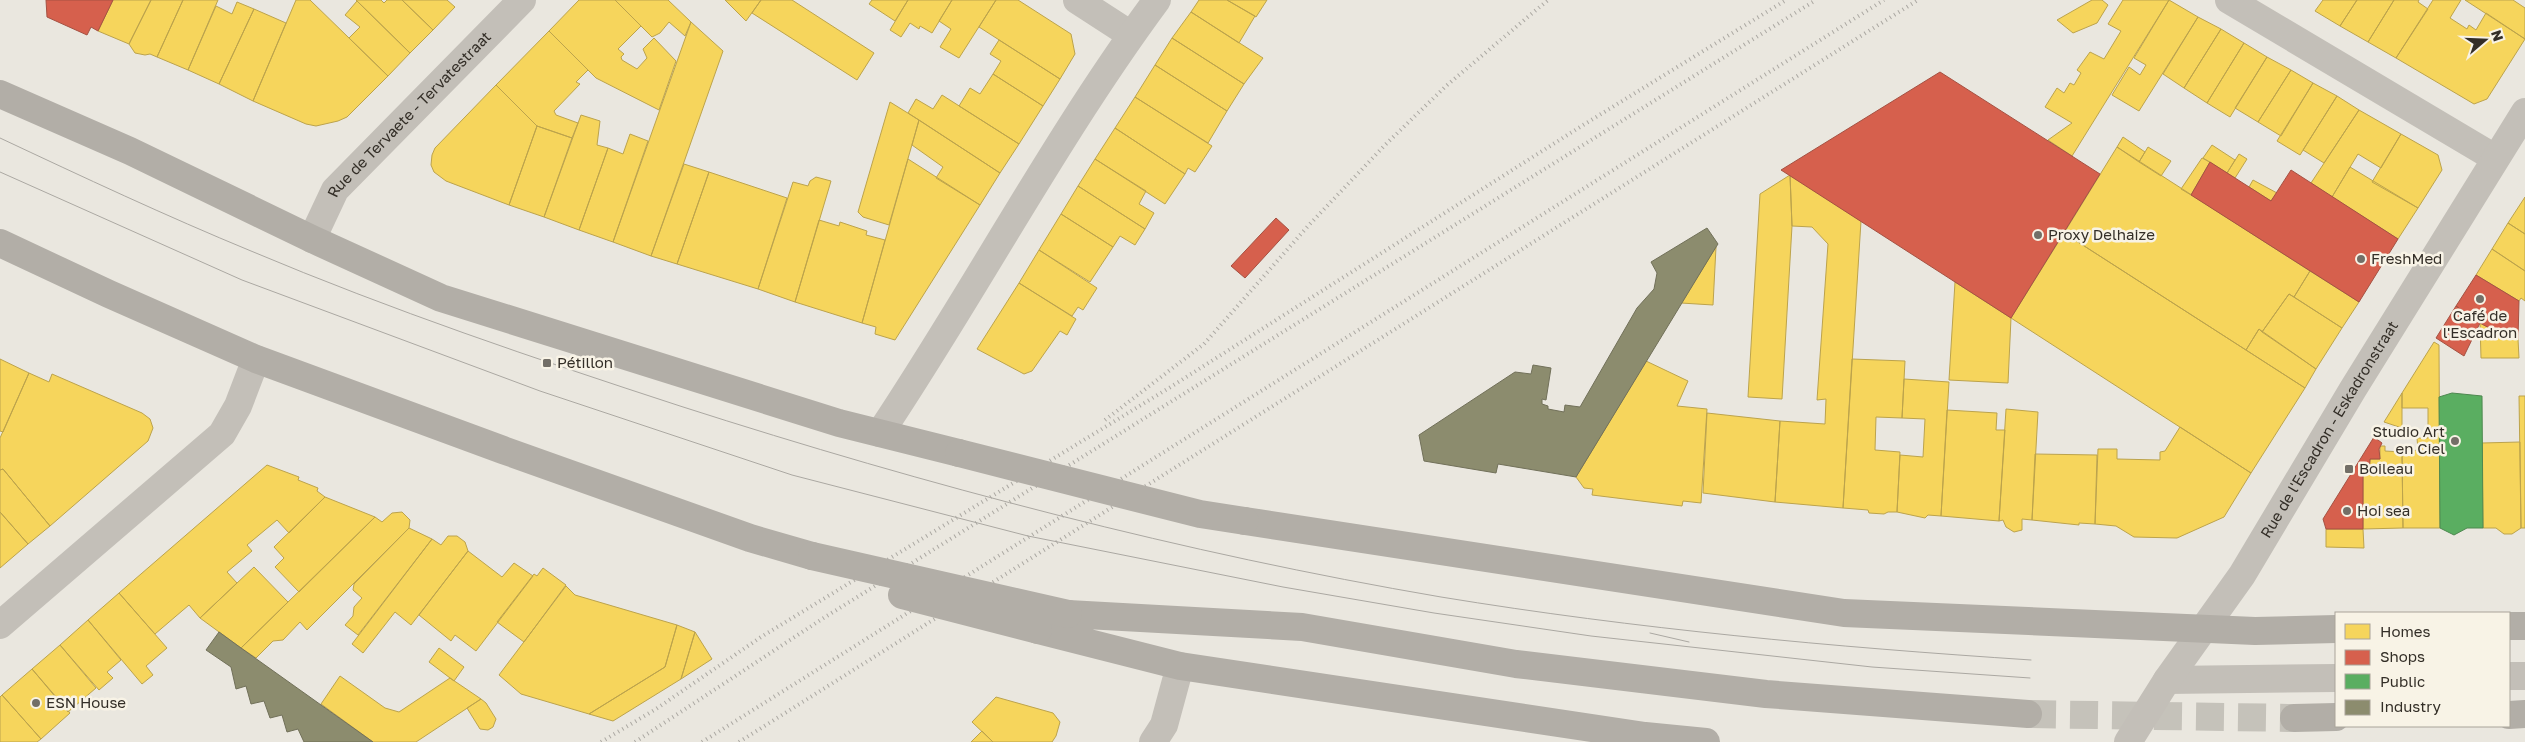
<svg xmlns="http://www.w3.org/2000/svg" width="2525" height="742" font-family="'Golos Text',sans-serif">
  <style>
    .homes { fill: #f6d55c; stroke: #bca34c }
    .shops { fill: #d6604d; stroke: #a55142 }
    .public { fill: #5aae61; stroke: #4e8850 }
    .industry { fill: #8c8c6e; stroke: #717059 }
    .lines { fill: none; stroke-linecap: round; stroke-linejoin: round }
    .major-tunnel { stroke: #c5c2ba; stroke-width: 28; stroke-dasharray: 28 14; stroke-linecap: butt }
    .minor { stroke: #c3bfb8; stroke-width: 28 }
    .major { stroke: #b2aea7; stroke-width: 28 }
    .tram { stroke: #aba8a2; stroke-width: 1 }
    .rail { stroke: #aba8a2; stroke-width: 4; stroke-dasharray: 1 4; stroke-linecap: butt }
    .major-bridge { stroke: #b2aea7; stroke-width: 28 }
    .poi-dot { fill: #736f67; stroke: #f8f3e6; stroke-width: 2 }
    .labels { text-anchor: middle; stroke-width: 5; stroke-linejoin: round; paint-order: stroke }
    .street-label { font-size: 15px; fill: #332e27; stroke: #f8f3e6 }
    .poi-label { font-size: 15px; fill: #332e27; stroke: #f8f3e6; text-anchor: start }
  </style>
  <rect width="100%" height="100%" fill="#eae7df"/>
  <!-- homes -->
  <path class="homes" d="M 113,0 L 151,0 L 129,44 L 98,31 Z
    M 151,0 L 183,0 L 157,57 L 150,54 L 145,55 L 135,53 L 129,44 Z
    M 183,0 L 218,0 L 188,70 L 157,57 Z
    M 296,0 L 310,0 L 388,76 L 347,117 L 338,121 L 316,126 L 306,124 L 253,101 Z
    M 356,0 L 381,0 L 384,3 L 387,0 L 402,0 L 433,30 L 410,53 Z
    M 402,0 L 447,0 L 455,7 L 433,30 Z
    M 579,0 L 615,0 L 641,26 L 618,49 L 624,54 L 621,57 L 622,60 L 637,69 L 647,58 L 643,49 L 654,38 L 676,61 L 659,110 L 596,78 L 549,31 Z
    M 615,0 L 668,0 L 691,22 L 685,36 L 669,22 L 660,33 L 652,37 Z
    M 725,0 L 761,0 L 746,21 Z
    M 761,0 L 792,0 L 874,53 L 857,80 L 752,13 Z
    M 872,0 L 908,0 L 895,21 L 869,4 Z
    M 908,0 L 952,0 L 932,33 L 920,26 L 919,29 L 910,23 L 901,37 L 890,30 Z
    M 952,0 L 996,0 L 959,58 L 940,47 L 951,29 L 939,21 Z
    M 996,0 L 1018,0 L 1071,34 L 1075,54 L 1060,79 L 979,27 Z
    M 1199,0 L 1227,0 L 1255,16 L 1239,43 L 1191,12 Z
    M 1227,0 L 1267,0 L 1256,17 Z
    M 2092,0 L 2102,0 L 2108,5 L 2097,23 L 2073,33 L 2057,20 Z
    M 2123,0 L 2169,0 L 2072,156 L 2048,140 L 2072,123 L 2045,107 L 2057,88 L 2064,93 L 2070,83 L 2074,85 L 2081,73 L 2077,70 L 2090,52 L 2104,59 L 2121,31 L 2108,24 Z
    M 2169,0 L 2198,17 L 2139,111 L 2112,95 L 2129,67 L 2140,75 L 2146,65 L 2134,58 Z
    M 2323,0 L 2357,0 L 2340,26 L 2315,11 Z
    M 2357,0 L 2394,0 L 2368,42 L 2340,26 Z
    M 2394,0 L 2419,0 L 2418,2 L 2428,9 L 2396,58 L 2368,42 Z
    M 2433,0 L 2461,0 L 2450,18 L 2467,29 L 2469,25 L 2476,30 L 2486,13 L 2525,39 L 2487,99 L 2474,104 L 2396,58 Z
    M 2465,0 L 2513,0 L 2525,8 L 2525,39 Z
    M 357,1 L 410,53 L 388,76 L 349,38 L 360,27 L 345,15 Z
    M 237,2 L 254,9 L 219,84 L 188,70 L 216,6 L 232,14 Z
    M 254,9 L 286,23 L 253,101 L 219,84 Z
    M 1191,12 L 1263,58 L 1244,84 L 1172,38 Z
    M 2198,17 L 2221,29 L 2184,88 L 2163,74 Z
    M 691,22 L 723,51 L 651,256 L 613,242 Z
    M 2221,29 L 2244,43 L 2207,103 L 2184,88 Z
    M 549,31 L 588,70 L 576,82 L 580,84 L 554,111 L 556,115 L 578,123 L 572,138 L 537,126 L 496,85 Z
    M 1172,38 L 1244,84 L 1227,111 L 1155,65 Z
    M 999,40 L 1060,79 L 1043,106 L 993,74 L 1001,61 L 990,54 Z
    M 2244,43 L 2267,57 L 2230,117 L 2207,103 Z
    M 2267,57 L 2291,70 L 2258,122 L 2235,108 Z
    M 1155,65 L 1227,111 L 1208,143 L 1135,97 Z
    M 2291,70 L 2313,83 L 2281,136 L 2258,122 Z
    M 993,74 L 1043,106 L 1019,144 L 959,106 L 970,88 L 980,94 Z
    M 2313,83 L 2337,96 L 2300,155 L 2277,141 Z
    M 496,85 L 537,126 L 509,205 L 446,181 L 434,172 L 431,165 L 432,155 L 435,148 Z
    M 942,95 L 1019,144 L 1000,173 L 908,113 L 916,99 L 933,109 Z
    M 2337,96 L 2359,110 L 2324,163 L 2303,150 Z
    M 1135,97 L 1212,146 L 1195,172 L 1188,168 L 1185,174 L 1115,128 Z
    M 890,102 L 919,120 L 889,225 L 863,217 L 858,212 Z
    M 2359,110 L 2401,134 L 2381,168 L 2358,154 L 2332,197 L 2311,183 Z
    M 581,115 L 600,121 L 597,145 L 608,148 L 579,230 L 544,217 Z
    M 919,120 L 1000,173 L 980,205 L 936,178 L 943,167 L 912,145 Z
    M 537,126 L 572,138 L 544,217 L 509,205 Z
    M 1115,128 L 1185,174 L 1165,204 L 1095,159 Z
    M 630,134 L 648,141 L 613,242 L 579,230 L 608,148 L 623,154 Z
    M 2401,134 L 2438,155 L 2442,170 L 2418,208 L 2372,182 Z
    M 2123,137 L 2145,152 L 2139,162 L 2117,147 Z
    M 2212,145 L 2235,160 L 2227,173 L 2203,158 Z
    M 2117,147 L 2310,271 L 2294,297 L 2289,294 L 2262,332 L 2259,329 L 2246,350 L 2064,233 Z
    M 2148,147 L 2171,161 L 2161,176 L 2139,162 Z
    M 2239,154 L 2247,159 L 2235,178 L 2227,173 Z
    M 2202,158 L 2210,162 L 2191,195 L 2181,189 Z
    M 908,159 L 980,205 L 895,340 L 875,334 L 876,327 L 862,323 Z
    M 1095,159 L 1146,191 L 1139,204 L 1154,213 L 1145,229 L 1078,186 Z
    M 684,164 L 709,172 L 677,264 L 651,256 Z
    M 2350,167 L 2418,208 L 2398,239 L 2332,197 Z
    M 709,172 L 787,198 L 758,289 L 677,264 Z
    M 1790,175 L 1861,221 L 1843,508 L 1775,502 L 1780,421 L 1825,424 L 1826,399 L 1817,400 L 1828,244 L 1812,227 L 1792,226 Z
    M 1790,175 L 1792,226 L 1782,399 L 1748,397 L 1760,194 Z
    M 816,177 L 831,181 L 795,302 L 758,289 L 793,182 L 808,186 L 810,181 Z
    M 2253,180 L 2277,193 L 2271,201 L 2249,187 Z
    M 1078,186 L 1145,229 L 1135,245 L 1120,236 L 1113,247 L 1061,214 Z
    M 2525,197 L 2525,234 L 2508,223 Z
    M 1061,214 L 1113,247 L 1090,282 L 1039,250 Z
    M 819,220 L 839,226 L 840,222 L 867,231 L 866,235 L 885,240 L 862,323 L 795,302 Z
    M 2508,223 L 2525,234 L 2525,271 L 2492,249 Z
    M 2064,233 L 2305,388 L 2251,473 L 2011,318 Z
    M 1716,247 L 1713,305 L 1681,303 Z
    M 2492,249 L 2525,271 L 2525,301 L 2521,298 L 2519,301 L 2476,275 Z
    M 1039,250 L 1097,288 L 1083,310 L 1078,307 L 1072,316 L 1019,283 Z
    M 2310,271 L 2359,302 L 2342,328 L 2294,297 Z
    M 1955,282 L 2011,318 L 2008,383 L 1949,380 Z
    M 1019,283 L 1076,319 L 1067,335 L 1060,331 L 1032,371 L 1024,374 L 977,349 Z
    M 2289,294 L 2342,328 L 2316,369 L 2262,332 Z
    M 2480,323 L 2510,339 L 2518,339 L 2519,358 L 2481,358 Z
    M 2259,329 L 2316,369 L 2305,388 L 2246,350 Z
    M 2434,342 L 2439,345 L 2440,528 L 2403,528 L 2402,452 L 2418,450 L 2417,438 L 2428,438 L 2428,408 L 2402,408 L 2402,393 Z
    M 0,359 L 29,373 L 3,432 L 0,431 Z
    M 1852,359 L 1905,361 L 1902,418 L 1876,417 L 1875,450 L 1900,452 L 1897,512 L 1888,512 L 1884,514 L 1869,513 L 1868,510 L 1843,508 Z
    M 1646,361 L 1688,381 L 1677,406 L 1707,409 L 1701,503 L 1683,501 L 1682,506 L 1592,495 L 1593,489 L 1584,488 L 1576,477 Z
    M 29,373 L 49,382 L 52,374 L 142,413 L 150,419 L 153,428 L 148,441 L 50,526 L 3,469 L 0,470 L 0,438 Z
    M 1904,379 L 1949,382 L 1941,516 L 1928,515 L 1925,518 L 1897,512 L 1900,455 L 1923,457 L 1925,419 L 1902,418 Z
    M 2402,393 L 2402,428 L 2384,422 Z
    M 2519,396 L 2525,396 L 2525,528 L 2521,528 Z
    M 2006,409 L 2038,412 L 2032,520 L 2022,519 L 2022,530 L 2014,532 L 2006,527 L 2003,520 L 1999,521 Z
    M 1947,410 L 1997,413 L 1996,430 L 2005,430 L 1999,521 L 1941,516 Z
    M 1707,413 L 1780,421 L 1775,502 L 1703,493 Z
    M 2180,427 L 2251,473 L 2224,517 L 2177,538 L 2134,537 L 2116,526 L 2095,524 L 2098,449 L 2117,449 L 2117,459 L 2160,460 L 2160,452 L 2165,451 Z
    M 2520,442 L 2521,528 L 2512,534 L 2504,534 L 2496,528 L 2483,528 L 2482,443 Z
    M 2380,446 L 2385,446 L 2385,451 L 2402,452 L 2403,528 L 2363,529 L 2363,472 L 2369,473 L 2370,459 L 2380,459 Z
    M 2035,454 L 2097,455 L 2095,524 L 2079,523 L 2079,525 L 2032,520 Z
    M 267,465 L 299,477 L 298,480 L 318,488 L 317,491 L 325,497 L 289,533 L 277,520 L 247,545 L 252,551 L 227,572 L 237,583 L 200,618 L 189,605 L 155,634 L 119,593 Z
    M 3,469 L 50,526 L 28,544 L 0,512 L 0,470 Z
    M 325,497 L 375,517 L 299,592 L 275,567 L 284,558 L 274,547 Z
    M 0,512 L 28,544 L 0,568 Z
    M 402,512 L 410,520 L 409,528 L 307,630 L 300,622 L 283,640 L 273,641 L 256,658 L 241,648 L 375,517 L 382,522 L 392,513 Z
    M 409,528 L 432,539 L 358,635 L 345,625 L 353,616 L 354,607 L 362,598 L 353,590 L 354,584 Z
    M 2326,529 L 2363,529 L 2364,548 L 2326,547 Z
    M 448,536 L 457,536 L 465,542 L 468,551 L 411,625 L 395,612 L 363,653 L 352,644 L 432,539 L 441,545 Z
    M 468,551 L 502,577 L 514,563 L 533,576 L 476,651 L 455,635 L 451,641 L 419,615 Z
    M 254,567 L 288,602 L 241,648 L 200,618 Z
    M 543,568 L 566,585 L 524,642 L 497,622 L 534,574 L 537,576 Z
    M 566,586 L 575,595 L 677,625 L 665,667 L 589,714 L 521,694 L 499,675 Z
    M 119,593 L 167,648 L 146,666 L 153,675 L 142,684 L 88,620 Z
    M 88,620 L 121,660 L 107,672 L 113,678 L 99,690 L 60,645 Z
    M 677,625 L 695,632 L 681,679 L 613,721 L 589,714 L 665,667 Z
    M 695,632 L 712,659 L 681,679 Z
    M 60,645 L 96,688 L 68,712 L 32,669 Z
    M 439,648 L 464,667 L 454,681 L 429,662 Z
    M 32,669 L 70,713 L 41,739 L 2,695 Z
    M 340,676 L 385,708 L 399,712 L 450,678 L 481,699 L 416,742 L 373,742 L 321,704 Z
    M 2,695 L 41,739 L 37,742 L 0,742 L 0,697 Z
    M 996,697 L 1053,713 L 1060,722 L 1056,736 L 1052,742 L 993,742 L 972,722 Z
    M 481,699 L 486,703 L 496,719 L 493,727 L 488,730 L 480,729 L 467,708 Z
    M 982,731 L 993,742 L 971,742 Z"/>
  <!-- shops -->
  <path class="shops" d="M 46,0 L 113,0 L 98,31 L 91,27 L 87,35 L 47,17 Z
    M 1940,72 L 2100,174 L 2011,318 L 1781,170 Z
    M 2210,162 L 2271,201 L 2291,170 L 2398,239 L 2359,302 L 2191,195 Z
    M 1276,218 L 1289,230 L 1245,278 L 1231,266 Z
    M 2476,275 L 2519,301 L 2518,339 L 2510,339 L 2480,323 L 2456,306 Z
    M 2456,306 L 2480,323 L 2464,356 L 2436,338 Z
    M 2374,437 L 2382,443 L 2379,449 L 2380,459 L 2370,459 L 2369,473 L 2363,472 L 2363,529 L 2326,529 L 2323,519 Z"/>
  <!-- public -->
  <path class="public" d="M 2452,393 L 2482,396 L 2483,528 L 2467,528 L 2454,535 L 2440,528 L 2440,525 L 2439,397 Z"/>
  <!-- industry -->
  <path class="industry" d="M 1707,228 L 1718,244 L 1716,247 L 1576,477 L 1498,464 L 1496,473 L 1424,461 L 1419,435 L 1515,372 L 1531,374 L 1533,365 L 1551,368 L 1546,400 L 1542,399 L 1542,404 L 1548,406 L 1548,409 L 1564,412 L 1565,405 L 1580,407 L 1637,308 L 1654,289 L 1657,273 L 1651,262 Z
    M 219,632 L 241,648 L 373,742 L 304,742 L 298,729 L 287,732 L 282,715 L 270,718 L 264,701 L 251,704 L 246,686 L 236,689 L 231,667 L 206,650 Z"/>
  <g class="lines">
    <!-- major-tunnel -->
    <path class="major-tunnel" d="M 2028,714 L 2294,718"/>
    <!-- minor -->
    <g class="minor">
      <path d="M 1077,0 L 1131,35"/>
      <path d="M 2229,0 L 2495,158"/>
      <path id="s1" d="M 312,239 L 335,190 L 522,0"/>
      <path d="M 880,433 C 975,291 1055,138 1157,0"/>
      <path d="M 0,625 L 222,434 L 238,406 L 256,359"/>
      <path d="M 2509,676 L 2525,676"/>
      <path d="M 2167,680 L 2336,678"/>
      <path d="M 1153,742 L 1164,725 L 1180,666"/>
      <path id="s2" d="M 2128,742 L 2167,680 L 2242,575 L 2353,389 L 2525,112"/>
    </g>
    <!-- major -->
    <path class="major" d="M 0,94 L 130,151 L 312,239 L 441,298 L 839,423 L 959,453
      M 0,243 L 109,294 L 256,359 L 503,450 L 750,538 L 812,556
      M 1245,521 L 1844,613 L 2255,631 L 2336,629
      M 1068,614 L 1302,627 L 1516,664 L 1766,694 L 2028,714
      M 2509,626 L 2525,626
      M 1038,630 L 1180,666 L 1645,736 L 1706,742
      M 2509,715 L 2525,714
      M 2294,718 L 2336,717"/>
    <!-- tram -->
    <path class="tram" d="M 0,138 C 83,177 166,216 251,251 C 391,310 536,359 680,406 C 929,486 1183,553 1441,597 C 1636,629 1833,647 2031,660
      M 0,172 L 242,280 L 540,391 L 792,475 L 1028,536 L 1283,587 L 1434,613 L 1591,636 L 1872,667 L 2030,678
      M 1650,633 L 1689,642"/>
    <!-- rail -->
    <path class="rail" d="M 1105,420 L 1204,344 L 1308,226 L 1385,145 L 1446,86 L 1548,0
      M 601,742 L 656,709 L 761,637 L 1169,388 L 1580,127 L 1786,0
      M 635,742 L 822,619 L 1816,0
      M 702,742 L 1884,0
      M 739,742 L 1918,0"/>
    <!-- major-bridge -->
    <path class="major-bridge" d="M 959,453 L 1200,514 L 1245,521
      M 812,556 L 1068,614
      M 902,595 L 1038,630"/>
  </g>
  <!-- markers -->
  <g class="poi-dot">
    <circle cx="2038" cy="235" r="5"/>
    <circle cx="2361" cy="259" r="5"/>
    <circle cx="2480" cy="299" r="5"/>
    <rect x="542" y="358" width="10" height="10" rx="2.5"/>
    <circle cx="2455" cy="441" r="5"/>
    <rect x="2344" y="464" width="10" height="10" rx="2.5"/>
    <circle cx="2347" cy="511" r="5"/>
    <circle cx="36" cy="703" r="5"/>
  </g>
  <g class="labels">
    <!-- street labels -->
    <g class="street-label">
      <text dy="5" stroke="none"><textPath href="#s1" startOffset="160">Rue de Tervaete - Tervatestraat</textPath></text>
      <text dy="5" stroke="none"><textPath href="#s2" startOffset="372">Rue de l'Escadron - Eskadronstraat</textPath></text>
    </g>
    <!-- poi labels -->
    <g class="poi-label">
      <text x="2048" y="240">Proxy Delhaize</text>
      <text x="2371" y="264">FreshMed</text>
      <text x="2480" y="321" text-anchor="middle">Café de<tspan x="2480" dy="17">l'Escadron</tspan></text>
      <text x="557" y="368">Pétillon</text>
      <text x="2445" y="437" text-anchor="end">Studio Art<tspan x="2445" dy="17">en Ciel</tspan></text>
      <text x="2359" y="474">Boileau</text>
      <text x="2357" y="516">Hoi sea</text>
      <text x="46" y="708">ESN House</text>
    </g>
  </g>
  <!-- legend -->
  <rect x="2335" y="612" width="175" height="115" fill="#f8f3e6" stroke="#a9a49a"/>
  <rect x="2345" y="624" width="25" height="15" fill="#f6d55c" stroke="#a9a49a"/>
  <text x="2380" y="637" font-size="15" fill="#332e27">Homes</text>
  <rect x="2345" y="650" width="25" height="15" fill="#d6604d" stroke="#a9a49a"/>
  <text x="2380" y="662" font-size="15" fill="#332e27">Shops</text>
  <rect x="2345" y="674" width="25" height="15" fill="#5aae61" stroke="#a9a49a"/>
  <text x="2380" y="687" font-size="15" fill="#332e27">Public</text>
  <rect x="2345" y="700" width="25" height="15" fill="#8c8c6e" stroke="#a9a49a"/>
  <text x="2380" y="712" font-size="15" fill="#332e27">Industry</text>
  <!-- north arrow -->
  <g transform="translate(2485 40) rotate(71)" stroke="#f8f3e6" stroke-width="4" paint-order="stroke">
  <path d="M0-4L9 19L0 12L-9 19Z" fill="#332e27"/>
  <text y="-8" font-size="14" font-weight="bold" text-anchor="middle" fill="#332e27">N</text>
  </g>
</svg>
